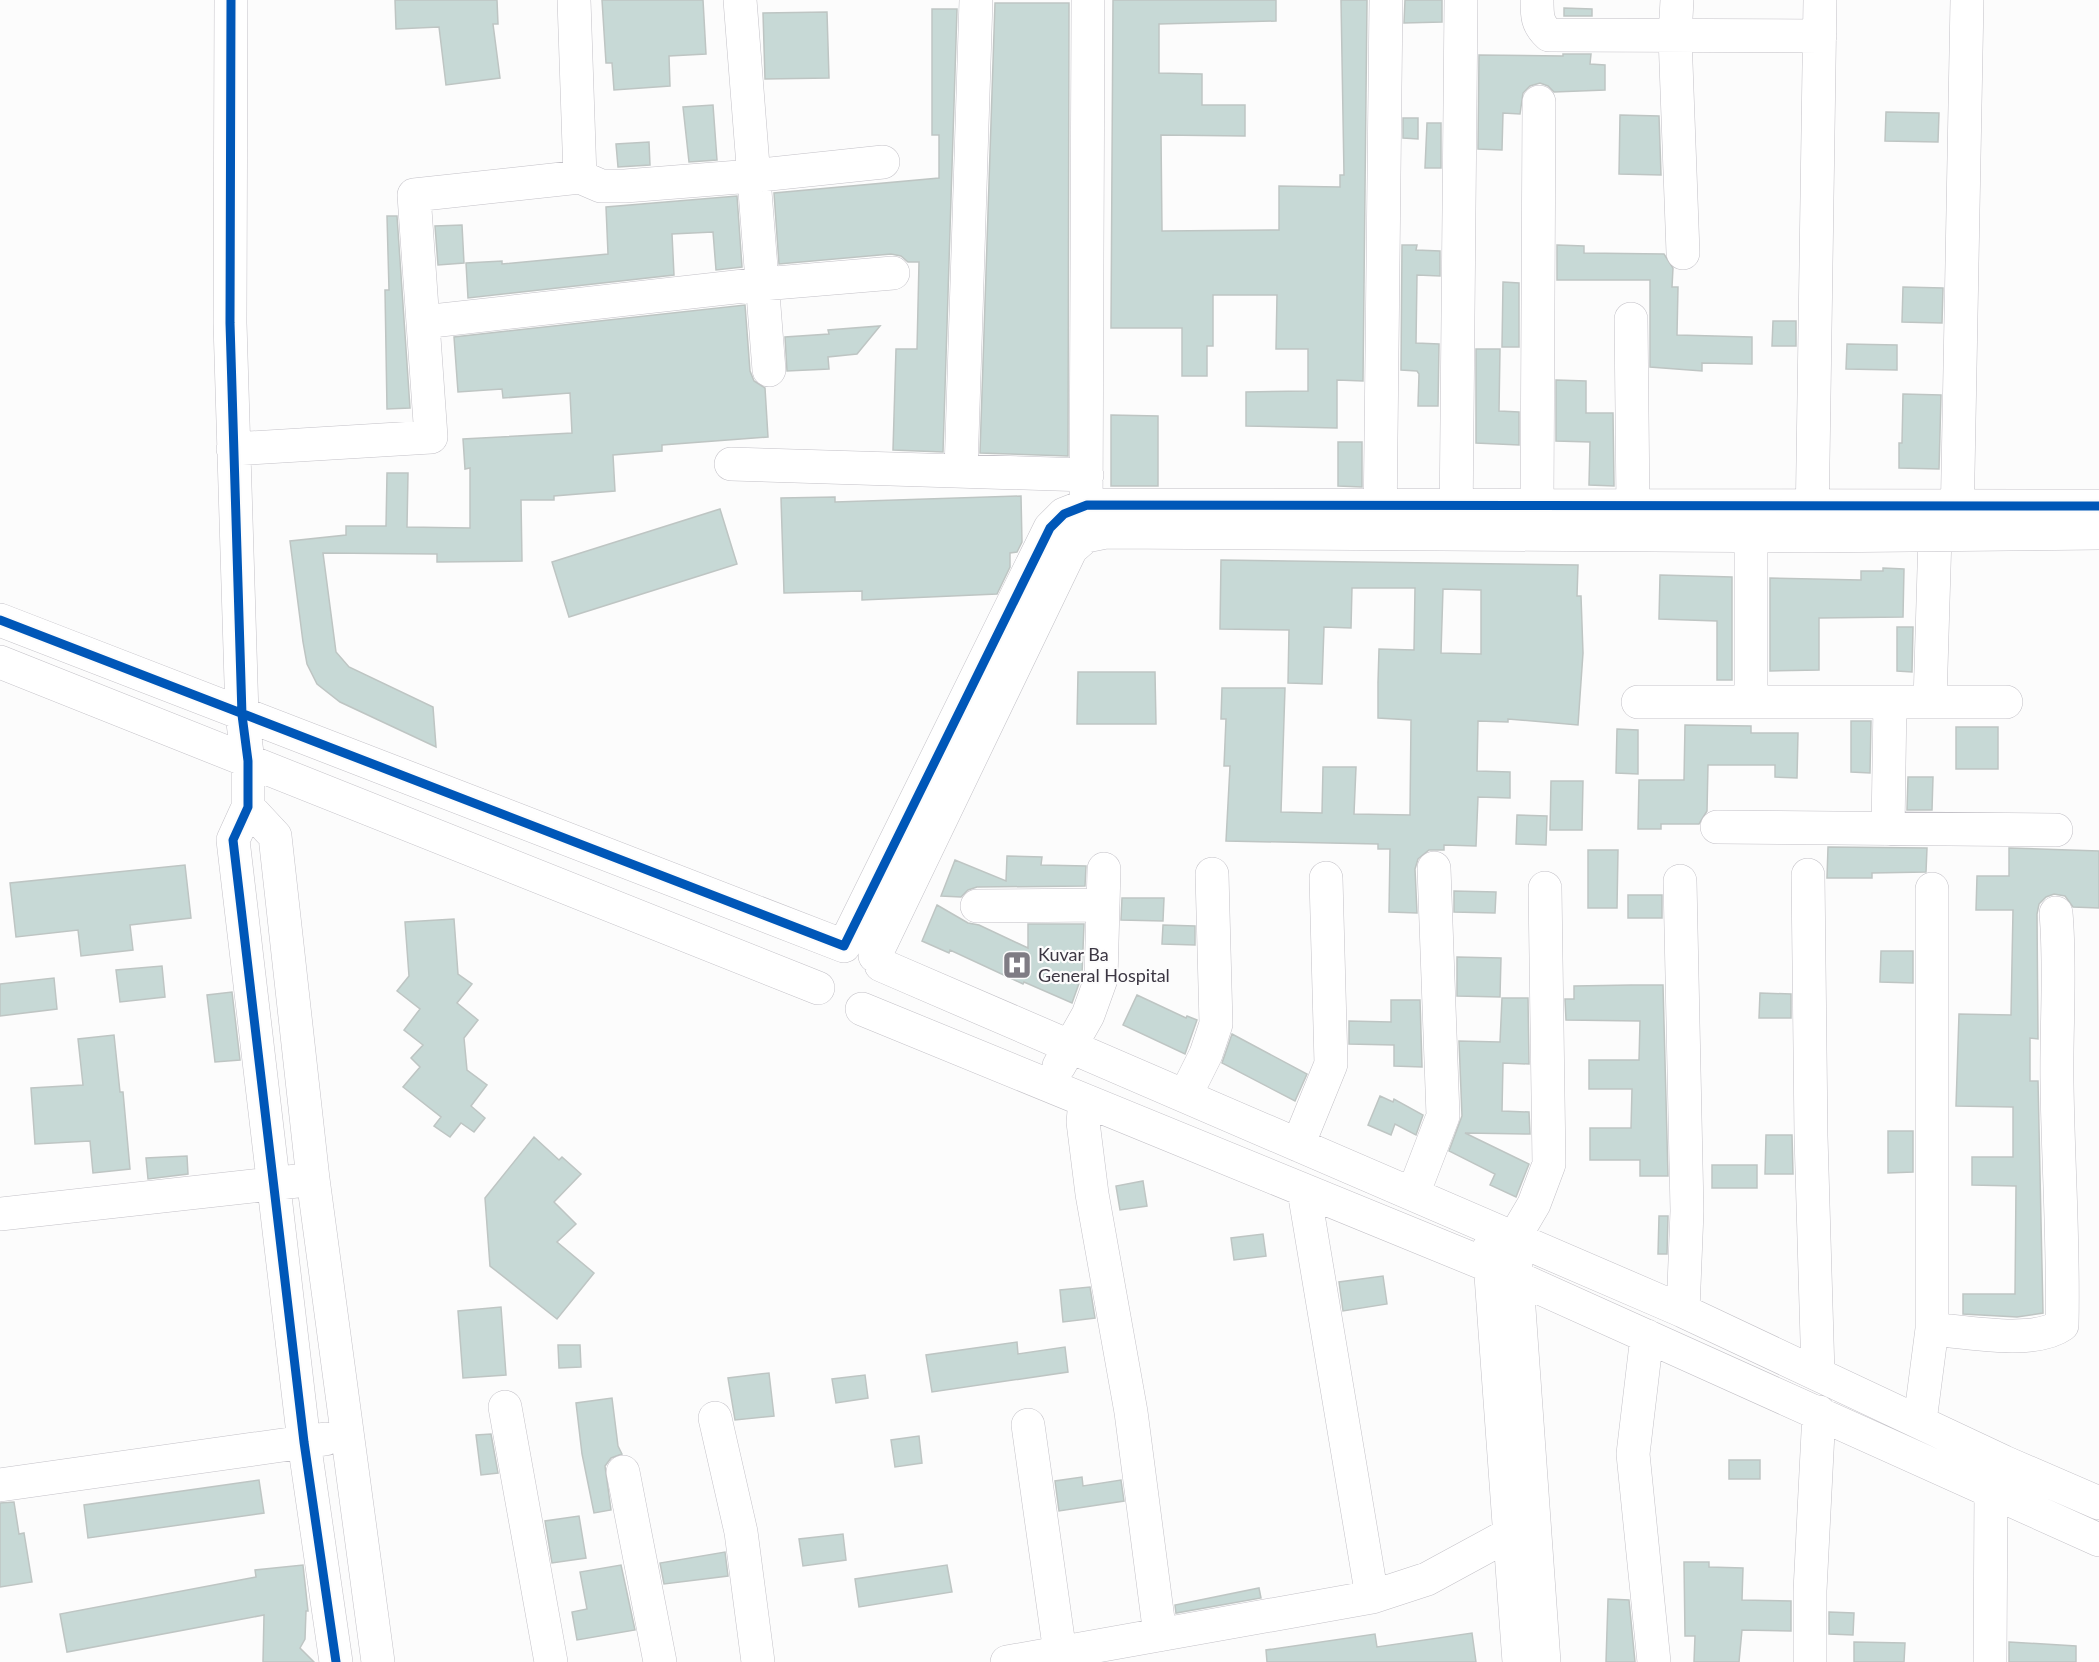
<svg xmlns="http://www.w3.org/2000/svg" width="2099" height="1662" font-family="Lato,sans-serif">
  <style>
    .building { fill: #c7d9d6; stroke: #bec5c3; stroke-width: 1.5; fill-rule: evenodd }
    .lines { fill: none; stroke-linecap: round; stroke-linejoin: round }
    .minor-casing { stroke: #c3c1c7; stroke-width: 34 }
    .minor { stroke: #fff; stroke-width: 33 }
    .cycleway-casing { stroke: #fcfcfc; stroke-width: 13 }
    .cycleway { stroke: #0057b8; stroke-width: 9 }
    .labels { text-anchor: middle; stroke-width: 4.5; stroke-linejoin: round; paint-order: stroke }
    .poi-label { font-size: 18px; fill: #3c3743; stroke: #fcfcfc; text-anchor: start }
  </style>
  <rect width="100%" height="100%" fill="#fcfcfc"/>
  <!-- building -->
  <path class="building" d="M 395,0 L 497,0 L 498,24 L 493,24 L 500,78 L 446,85 L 439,27 L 396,29 Z
    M 602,0 L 703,0 L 706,54 L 669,56 L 670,86 L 614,90 L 612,63 L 606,63 Z
    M 1113,0 L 1276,0 L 1276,21 L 1159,24 L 1159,73 L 1202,74 L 1202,105 L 1245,105 L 1245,136 L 1161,135 L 1162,231 L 1279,230 L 1279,186 L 1340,187 L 1340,175 L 1344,175 L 1341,0 L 1367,0 L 1363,381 L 1337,380 L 1337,428 L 1246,426 L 1246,392 L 1308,391 L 1308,349 L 1276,349 L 1277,295 L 1213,295 L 1213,346 L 1207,346 L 1207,376 L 1182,376 L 1182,328 L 1111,328 Z
    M 1405,0 L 1442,0 L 1442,22 L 1404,23 Z
    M 995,3 L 1069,3 L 1068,456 L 980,453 Z
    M 1564,8 L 1592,9 L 1592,16 L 1564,16 Z
    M 932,9 L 957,9 L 943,452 L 893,450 L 896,349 L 917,349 L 919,262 L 908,262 L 901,256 L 891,254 L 779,264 L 774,193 L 939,178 L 939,135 L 932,135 Z
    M 827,12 L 829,78 L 765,79 L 763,13 Z
    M 1563,54 L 1591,54 L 1590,64 L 1605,65 L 1605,90 L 1554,92 L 1548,86 L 1540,83 L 1530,86 L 1523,93 L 1520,114 L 1503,113 L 1502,150 L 1478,149 L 1479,55 L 1563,56 Z
    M 713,105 L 717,160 L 689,162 L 683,107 Z
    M 1886,112 L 1939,113 L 1938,142 L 1885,141 Z
    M 1620,115 L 1659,116 L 1661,175 L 1619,174 Z
    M 1403,118 L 1418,118 L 1418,139 L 1403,138 Z
    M 1427,123 L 1441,123 L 1441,168 L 1425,168 Z
    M 649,142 L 650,165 L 618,167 L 616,144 Z
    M 737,196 L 742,267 L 716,270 L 713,232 L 672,234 L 674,275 L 468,298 L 466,263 L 502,261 L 502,264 L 608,254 L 606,207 Z
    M 387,216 L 397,216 L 410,408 L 387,409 L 385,290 L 389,290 Z
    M 462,225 L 464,263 L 438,265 L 435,226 Z
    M 1402,245 L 1417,245 L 1416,250 L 1440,251 L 1440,276 L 1417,275 L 1416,343 L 1439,344 L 1438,406 L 1418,406 L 1419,374 L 1417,371 L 1401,370 Z
    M 1557,245 L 1584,246 L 1584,253 L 1664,254 L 1673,268 L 1672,287 L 1678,287 L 1677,335 L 1752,337 L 1752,364 L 1702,363 L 1702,371 L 1650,367 L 1650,280 L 1557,280 Z
    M 1503,282 L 1519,283 L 1519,347 L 1502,347 Z
    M 1903,287 L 1943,288 L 1942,323 L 1902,322 Z
    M 745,305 L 750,371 L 754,381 L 765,388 L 768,437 L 662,445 L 662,451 L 613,455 L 615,491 L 554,496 L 554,500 L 521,500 L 522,561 L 437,562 L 437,554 L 323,553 L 336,652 L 349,667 L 433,707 L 436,747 L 340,702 L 317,684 L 307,664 L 303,642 L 290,541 L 346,535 L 346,526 L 386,526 L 387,473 L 408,473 L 407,527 L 470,528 L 470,468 L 465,469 L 463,439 L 572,433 L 570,393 L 503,398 L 502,389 L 458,392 L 454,337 Z
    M 1773,321 L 1796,321 L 1796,346 L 1772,346 Z
    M 880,326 L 857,354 L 828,357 L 829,369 L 787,371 L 785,337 L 829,334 L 828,330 Z
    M 1847,344 L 1897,345 L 1897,370 L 1846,369 Z
    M 1476,349 L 1500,349 L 1499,411 L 1519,412 L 1519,445 L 1476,443 Z
    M 1556,380 L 1586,381 L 1586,413 L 1613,413 L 1614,486 L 1589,485 L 1590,442 L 1556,441 Z
    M 1903,394 L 1941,395 L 1939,469 L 1899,468 L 1899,443 L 1902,443 Z
    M 1111,415 L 1158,416 L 1158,486 L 1111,486 Z
    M 1338,442 L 1362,442 L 1362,487 L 1338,486 Z
    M 1021,496 L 1022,542 L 1017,552 L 1010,553 L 1010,567 L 997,594 L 862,600 L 862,591 L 784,593 L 781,498 L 835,497 L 835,502 Z
    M 720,509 L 737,564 L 569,617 L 552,562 Z
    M 1221,560 L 1578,565 L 1577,596 L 1581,596 L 1583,653 L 1578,725 L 1508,719 L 1508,722 L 1478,721 L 1477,771 L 1510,772 L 1510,798 L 1478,797 L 1476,846 L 1444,845 L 1444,850 L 1429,850 L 1418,859 L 1415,869 L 1417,913 L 1389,912 L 1390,849 L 1378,849 L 1378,844 L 1226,841 L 1230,766 L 1224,766 L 1226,719 L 1221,719 L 1222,688 L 1285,688 L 1281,812 L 1322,813 L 1323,767 L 1356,767 L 1354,814 L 1410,815 L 1411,720 L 1378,718 L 1378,683 L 1379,649 L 1414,650 L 1415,588 L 1352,588 L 1351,628 L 1324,627 L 1322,684 L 1288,683 L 1289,630 L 1220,629 ZM 1443,589 L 1481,590 L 1481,654 L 1441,653 Z
    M 1883,568 L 1904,569 L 1903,617 L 1819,618 L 1819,670 L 1770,671 L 1770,578 L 1861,580 L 1861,571 L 1883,571 Z
    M 1660,575 L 1732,577 L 1732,680 L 1717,680 L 1717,621 L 1659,619 Z
    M 1897,627 L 1913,627 L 1912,672 L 1897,671 Z
    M 1078,672 L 1155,672 L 1156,724 L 1077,724 Z
    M 1851,721 L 1871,721 L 1870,773 L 1851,772 Z
    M 1685,725 L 1751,726 L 1751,733 L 1798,733 L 1797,778 L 1775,777 L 1775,765 L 1708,765 L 1707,811 L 1699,824 L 1661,824 L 1661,829 L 1638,829 L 1639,780 L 1684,780 Z
    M 1956,727 L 1998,727 L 1998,769 L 1956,769 Z
    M 1617,729 L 1638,730 L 1638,774 L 1616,773 Z
    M 1908,777 L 1933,777 L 1932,810 L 1907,810 Z
    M 1551,781 L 1583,781 L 1582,830 L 1550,830 Z
    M 1517,815 L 1547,816 L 1546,845 L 1516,844 Z
    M 1828,847 L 1927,848 L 1926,872 L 1872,873 L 1872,878 L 1827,878 Z
    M 2009,848 L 2099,851 L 2099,908 L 2073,907 L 2065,896 L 2054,894 L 2046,897 L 2039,904 L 2037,914 L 2038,1039 L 2030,1038 L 2030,1081 L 2038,1081 L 2043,1313 L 2017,1317 L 1963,1314 L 1963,1294 L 2015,1294 L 2016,1186 L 1972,1185 L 1972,1157 L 2013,1157 L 2013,1107 L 1956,1106 L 1959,1014 L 2011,1015 L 2013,910 L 1976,910 L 1977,876 L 2009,876 Z
    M 1588,850 L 1618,850 L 1617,908 L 1588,908 Z
    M 1007,856 L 1042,857 L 1041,865 L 1086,866 L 1085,886 L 977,887 L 968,890 L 961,897 L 941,896 L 955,860 L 1006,881 Z
    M 185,865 L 191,918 L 130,925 L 133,950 L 81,956 L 78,930 L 16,937 L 10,883 Z
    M 1454,891 L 1496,892 L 1495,913 L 1454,912 Z
    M 1628,895 L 1662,895 L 1662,918 L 1628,918 Z
    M 1122,898 L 1164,898 L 1163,921 L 1121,920 Z
    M 937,905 L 968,923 L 979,925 L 1028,948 L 1028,924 L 1084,924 L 1082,975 L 1072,1003 L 1024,982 L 1023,984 L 950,950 L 949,953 L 922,941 Z
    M 454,919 L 458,974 L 472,984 L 457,1003 L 478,1020 L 464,1038 L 467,1070 L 487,1085 L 471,1106 L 485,1118 L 474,1132 L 461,1123 L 450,1137 L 434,1126 L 441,1117 L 403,1087 L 420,1067 L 411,1058 L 423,1045 L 404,1030 L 420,1009 L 397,991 L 409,976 L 405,922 Z
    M 1163,925 L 1195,926 L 1195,945 L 1162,944 Z
    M 1881,951 L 1913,951 L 1913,983 L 1880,982 Z
    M 1457,957 L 1501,958 L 1500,997 L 1457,996 Z
    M 162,966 L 165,997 L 120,1002 L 116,970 Z
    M 54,978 L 57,1009 L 0,1016 L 0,984 Z
    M 1632,985 L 1663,985 L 1668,1176 L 1640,1176 L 1640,1160 L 1590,1160 L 1590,1128 L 1631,1128 L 1632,1089 L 1589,1089 L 1589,1060 L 1639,1060 L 1640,1021 L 1566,1020 L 1565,999 L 1574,999 L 1574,986 Z
    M 232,992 L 240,1060 L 215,1062 L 207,995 Z
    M 1760,993 L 1791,994 L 1791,1018 L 1759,1018 Z
    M 1137,995 L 1186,1018 L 1187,1016 L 1197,1020 L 1185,1054 L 1123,1025 Z
    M 1502,998 L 1528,998 L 1529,1064 L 1503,1063 L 1502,1111 L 1529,1112 L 1530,1134 L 1465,1133 L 1529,1164 L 1516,1197 L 1490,1185 L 1495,1174 L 1449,1151 L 1462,1116 L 1459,1041 L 1500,1042 Z
    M 1391,1000 L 1420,1000 L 1422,1067 L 1394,1066 L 1394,1045 L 1349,1044 L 1349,1021 L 1391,1022 Z
    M 1232,1034 L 1307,1074 L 1295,1101 L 1222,1063 Z
    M 114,1035 L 120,1092 L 123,1092 L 130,1169 L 93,1173 L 90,1141 L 35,1144 L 31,1088 L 83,1085 L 78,1039 Z
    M 1380,1096 L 1393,1102 L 1394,1099 L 1423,1115 L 1416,1135 L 1395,1124 L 1391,1135 L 1368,1125 Z
    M 1888,1131 L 1913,1131 L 1913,1172 L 1888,1173 Z
    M 1766,1135 L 1792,1135 L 1793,1174 L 1765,1174 Z
    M 534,1137 L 559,1160 L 562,1157 L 581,1174 L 554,1202 L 576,1224 L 557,1242 L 594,1273 L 557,1319 L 490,1266 L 485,1198 Z
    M 187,1156 L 188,1174 L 148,1179 L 146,1158 Z
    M 1712,1165 L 1757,1165 L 1757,1188 L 1712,1188 Z
    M 1143,1181 L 1147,1206 L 1120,1210 L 1116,1186 Z
    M 1659,1216 L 1668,1216 L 1667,1254 L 1658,1254 Z
    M 1263,1234 L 1266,1256 L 1234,1260 L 1231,1238 Z
    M 1383,1276 L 1387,1304 L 1343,1311 L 1339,1282 Z
    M 1090,1287 L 1095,1318 L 1063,1322 L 1060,1290 Z
    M 501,1307 L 506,1375 L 463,1378 L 458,1311 Z
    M 1017,1342 L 1018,1354 L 1065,1347 L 1068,1372 L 932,1392 L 926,1355 Z
    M 558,1345 L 580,1345 L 581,1367 L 559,1368 Z
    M 769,1373 L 774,1416 L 735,1420 L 728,1378 Z
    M 865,1375 L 868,1398 L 836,1403 L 832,1379 Z
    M 612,1398 L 618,1446 L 622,1454 L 611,1458 L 605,1466 L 611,1510 L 594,1513 L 582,1454 L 576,1403 Z
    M 491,1434 L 498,1473 L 481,1475 L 476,1435 Z
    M 919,1436 L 922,1463 L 895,1467 L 891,1440 Z
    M 1729,1460 L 1760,1460 L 1760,1479 L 1729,1479 Z
    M 1082,1477 L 1083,1486 L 1121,1480 L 1124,1501 L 1059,1511 L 1055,1481 Z
    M 259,1480 L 264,1513 L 88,1538 L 84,1505 Z
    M 14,1502 L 19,1534 L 24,1533 L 32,1582 L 0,1587 L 0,1503 Z
    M 579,1516 L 586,1558 L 552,1563 L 545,1521 Z
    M 843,1534 L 846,1560 L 803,1566 L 799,1539 Z
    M 725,1552 L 728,1576 L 664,1584 L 660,1563 Z
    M 1684,1562 L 1709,1562 L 1709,1567 L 1743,1568 L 1742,1600 L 1791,1601 L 1791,1631 L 1742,1630 L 1739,1662 L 1694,1662 L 1695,1636 L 1685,1636 Z
    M 303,1565 L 308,1611 L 306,1611 L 305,1639 L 300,1648 L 314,1662 L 263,1662 L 264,1615 L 67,1652 L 60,1614 L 256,1577 L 255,1570 Z
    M 621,1565 L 635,1630 L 577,1640 L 572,1612 L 587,1609 L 580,1572 Z
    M 947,1565 L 952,1592 L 859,1607 L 855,1579 Z
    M 1259,1588 L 1261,1598 L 1176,1613 L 1175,1605 Z
    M 1608,1599 L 1629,1600 L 1635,1662 L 1606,1662 Z
    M 1829,1612 L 1854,1613 L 1853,1635 L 1829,1634 Z
    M 1472,1633 L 1476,1662 L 1267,1662 L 1266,1650 L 1375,1634 L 1377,1647 Z
    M 1854,1642 L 1905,1643 L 1904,1662 L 1854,1662 Z
    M 2009,1642 L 2076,1646 L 2076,1662 L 2009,1662 Z"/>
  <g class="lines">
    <!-- minor casing -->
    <g class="minor-casing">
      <path id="minor" d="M 231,0 L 230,323 L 242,715 L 248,761 L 248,807 L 233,840 L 304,1442 L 336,1662
        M 740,0 L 769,370
        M 1537,0 C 1537,16 1537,24 1549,35 L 1820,36
        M 1677,0 L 1675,36 L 1683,253
        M 580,177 L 601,186 L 625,186 L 752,176 L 883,162
        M 1631,319 L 1633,506
        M 423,322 L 762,284 L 893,273
        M 233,449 L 431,437 L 414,195 L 580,177 L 574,0
        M 731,464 L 1087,475
        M 961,471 L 976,0
        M 1537,505 L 1539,102
        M 1086,526 L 1088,0
        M 1380,526 L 1386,0
        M 1456,526 L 1461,0
        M 1957,526 L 1967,0
        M 1812,528 L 1820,0
        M 1751,536 L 1751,702
        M 0,620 L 844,946 L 1050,528 L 1064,514 L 1087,505 L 2099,506
        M 0,662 L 818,988
        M 1638,702 L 2006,702
        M 1930,702 L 1935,535
        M 248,807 L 275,836 L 313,1179 L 378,1662
        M 1717,827 L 2056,830
        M 1888,829 L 1890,702
        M 1808,875 L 1811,1136 L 1818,1374
        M 1680,881 L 1687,1211 L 1683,1311
        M 977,906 L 1103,905
        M 875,956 L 1071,549 L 1086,536 L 1106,532 L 1812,536 L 2099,533
        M 881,965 L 1683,1311 L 2004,1462 L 2099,1503
        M 862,1009 L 1502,1271 L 2099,1540
        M 1059,1066 L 1088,1015 L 1101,979 L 1104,869
        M 1185,1096 L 1206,1054 L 1216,1024 L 1212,874
        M 1085,1101 L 1083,1122 L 1092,1194 L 1131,1412 L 1160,1635
        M 1298,1145 L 1331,1064 L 1326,878
        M 1304,1191 L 1372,1597
        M 1413,1194 L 1443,1116 L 1434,868
        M 0,1214 L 297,1181
        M 1489,1248 L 1519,1662
        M 1932,1329 C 1967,1332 2034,1345 2062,1325 C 2064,1244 2058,1164 2057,1083 C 2056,1026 2061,970 2056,913
        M 1647,1336 L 1633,1454 L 1654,1662
        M 505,1407 L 551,1662
        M 715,1418 L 741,1532 L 758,1662
        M 1920,1421 L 1932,1329 L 1932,889
        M 1028,1425 L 1060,1653
        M 623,1472 L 660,1662
        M 0,1485 L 325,1439
        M 1007,1662 L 1372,1597 L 1427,1579 L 1508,1535
        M 1544,1662 L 1514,1238 L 1534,1204 L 1549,1164 L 1545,888
        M 1810,1662 L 1810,1591 L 1819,1412
        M 1990,1662 L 1991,1490"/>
    </g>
    <!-- minor -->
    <use href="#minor" class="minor"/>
    <!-- cycleway casing -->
    <g class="cycleway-casing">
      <path id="cycleway" d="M 231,0 L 230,323 L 242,715 L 248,761 L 248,807 L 233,840 L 304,1442 L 336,1662
        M 0,620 L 844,946 L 1050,528 L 1064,514 L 1087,505 L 2099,506"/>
    </g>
    <!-- cycleway -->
    <use href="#cycleway" class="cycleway"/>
  </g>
  <!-- icons -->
  <defs>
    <g id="hospital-square" transform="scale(1.5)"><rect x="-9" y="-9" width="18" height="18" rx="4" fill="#7f7c84" stroke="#fcfcfc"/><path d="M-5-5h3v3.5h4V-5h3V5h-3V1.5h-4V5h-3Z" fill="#fff"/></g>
  </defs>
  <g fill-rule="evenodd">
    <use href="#hospital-square" x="1017" y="965"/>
  </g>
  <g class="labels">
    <!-- poi labels -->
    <g class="poi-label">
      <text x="1038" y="961">Kuvar Ba<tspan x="1038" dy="21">General Hospital</tspan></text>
    </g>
  </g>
</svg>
